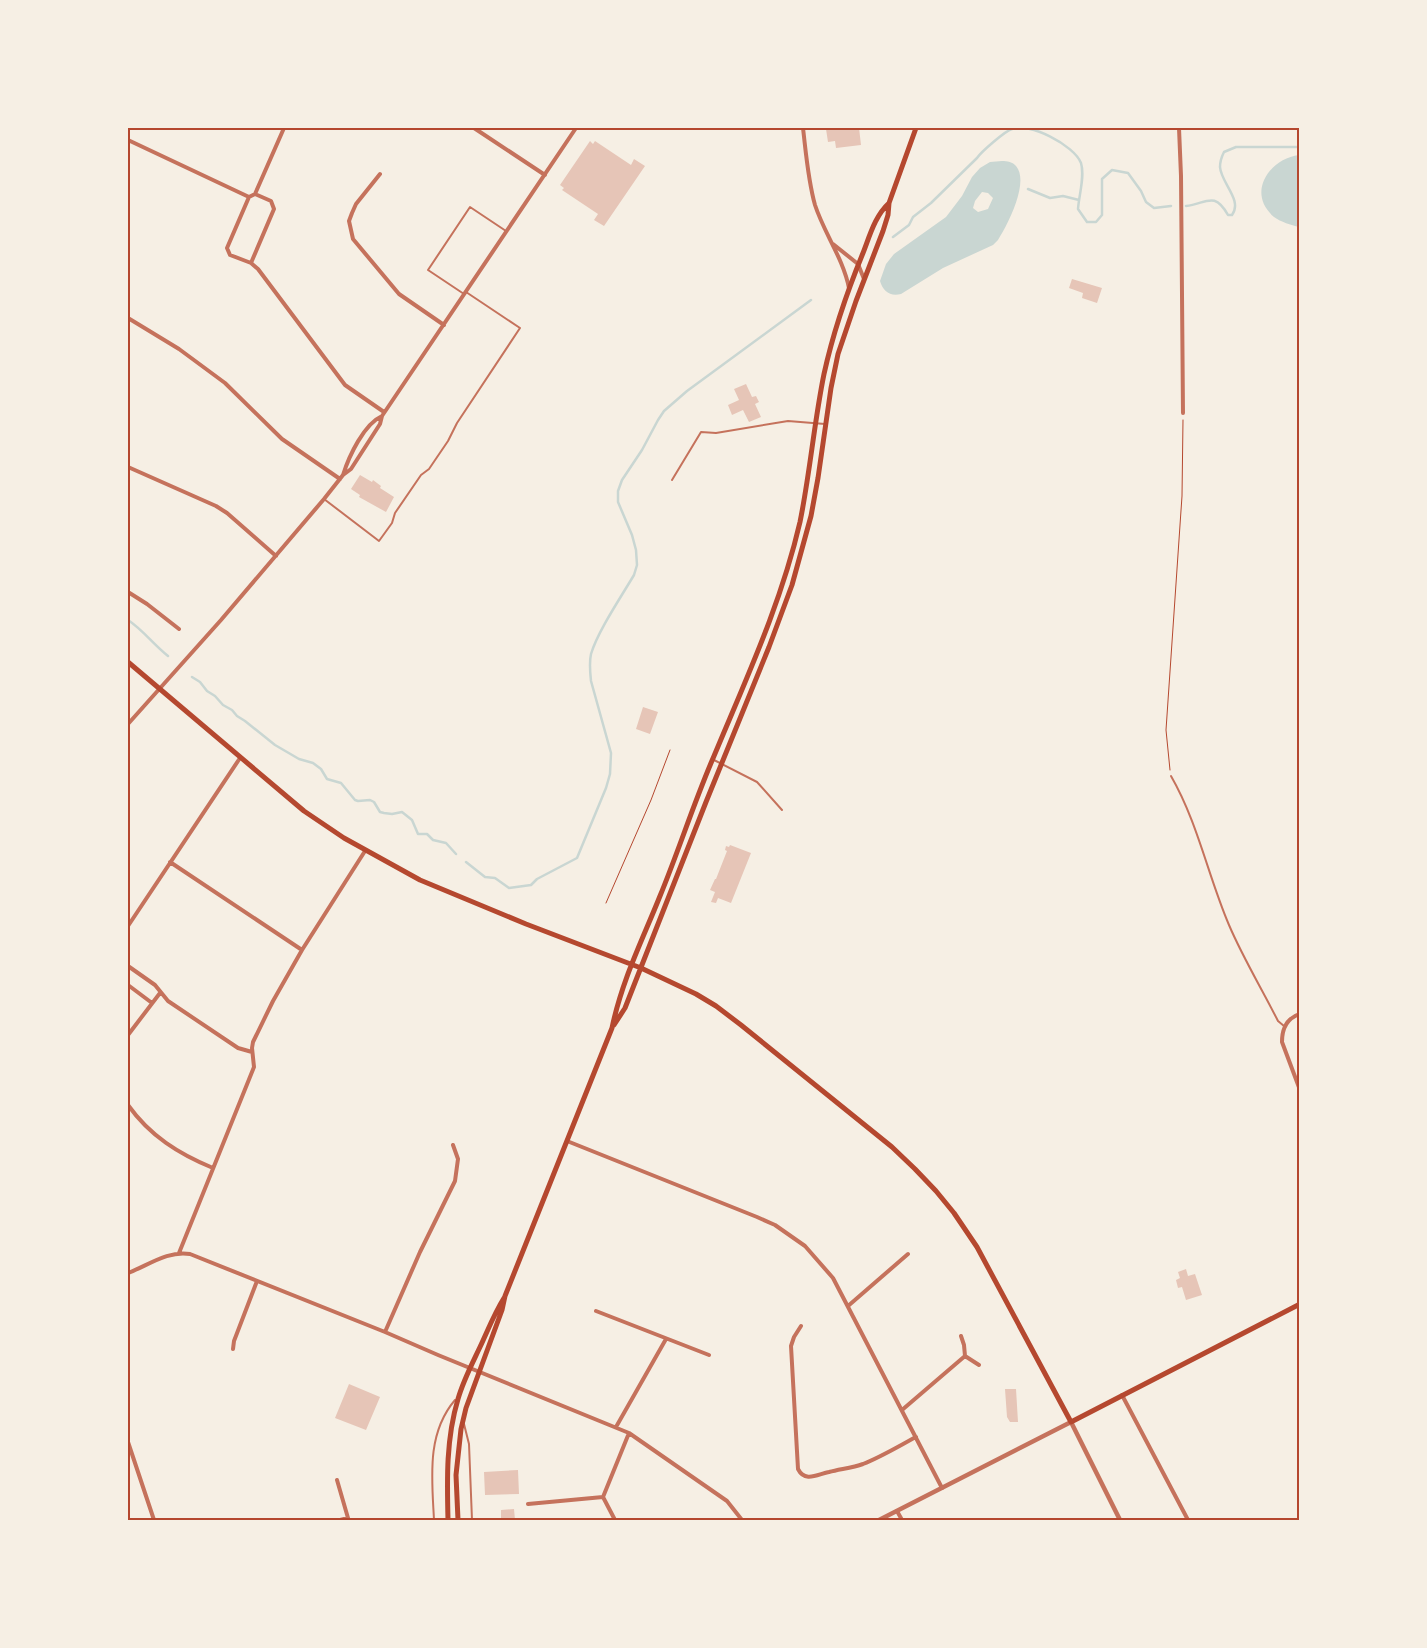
<svg xmlns="http://www.w3.org/2000/svg" width="1427" height="1648" font-family="Lato,sans-serif">
  <style>
    .water { fill: #c9d6d2; fill-rule: evenodd }
    .lines { fill: none; stroke-linecap: round; stroke-linejoin: round }
    .stream { stroke: #c9d6d2; stroke-width: 2.5 }
    .building { fill: #e6c5b7 }
    .path { stroke: #b5482f; stroke-width: 1 }
    .service { stroke: #c5725c; stroke-width: 2 }
    .minor { stroke: #c5725c; stroke-width: 4 }
    .tertiary { stroke: #c5725c; stroke-width: 4.5 }
    .secondary { stroke: #b5482f; stroke-width: 5 }
    .neatline { fill: none; stroke: #b5482f; stroke-width: 2 }
  </style>
  <rect width="100%" height="100%" fill="#f6efe4"/>
  <!-- water -->
  <path class="water" d="M 1299,155 L 1299,227 C 1291,225 1281,222 1274,217 C 1246,193 1269,159 1299,155 Z
    M 1002,161 C 1007,161 1013,162 1016,166 C 1030,182 1007,226 998,240 L 993,245 L 943,268 L 901,294 C 890,297 883,291 880,281 L 886,264 L 894,254 L 946,217 L 962,196 L 972,177 L 980,168 L 990,162 ZM 982,192 L 988,193 L 993,198 L 988,209 L 978,212 L 973,208 L 975,201 Z"/>
  <g class="lines">
    <!-- stream -->
    <path class="stream" d="M 1028,189 L 1050,198 L 1063,196 L 1079,200
      M 1186,206 C 1206,204 1214,190 1228,215 L 1232,215 C 1243,200 1221,183 1220,167 C 1220,162 1222,156 1224,152 L 1236,147 L 1300,147
      M 893,237 L 909,225 L 913,217 L 931,203 L 977,158 C 981,152 1005,131 1012,129 C 1029,122 1074,145 1081,163 C 1085,176 1079,195 1078,209 L 1087,222 L 1096,222 L 1102,215 L 1102,179 L 1112,170 L 1128,173 L 1141,191 L 1146,202 L 1154,208 L 1171,206
      M 128,620 C 143,630 153,644 168,656
      M 192,677 L 200,682 L 207,691 L 215,696 L 223,705 L 232,710 L 237,716 L 245,721 L 275,745 L 299,759 L 313,763 L 321,769 L 327,779 L 341,783 L 355,800 L 358,801 L 370,800 L 374,802 L 380,812 L 384,813 L 392,814 L 402,812 L 412,820 L 418,834 L 427,834 L 433,840 L 446,843 L 456,854
      M 466,862 L 485,877 L 495,878 L 509,888 L 531,885 L 537,879 L 577,858 L 606,788 L 610,774 L 611,753 L 591,681 C 590,672 589,663 591,654 C 598,631 621,597 634,575 L 637,565 L 636,550 L 632,535 L 618,502 L 618,491 L 622,480 L 642,450 L 658,420 L 664,411 L 687,391 L 811,300"/>
  </g>
  <!-- building -->
  <path class="building" d="M 839,128 L 859,128 L 861,145 L 836,148 L 835,141 L 828,142 L 826,129 Z
    M 590,141 L 593,144 L 595,141 L 631,165 L 634,159 L 645,166 L 604,226 L 594,220 L 598,214 L 562,190 L 564,188 L 560,185 Z
    M 1072,279 L 1102,288 L 1097,303 L 1082,298 L 1083,293 L 1069,288 Z
    M 746,384 L 752,397 L 756,396 L 759,402 L 755,404 L 761,417 L 749,422 L 743,410 L 732,415 L 728,405 L 739,400 L 734,389 Z
    M 360,475 L 372,482 L 373,480 L 381,486 L 380,488 L 394,497 L 386,512 L 359,497 L 360,495 L 351,489 Z
    M 643,707 L 658,712 L 650,734 L 636,729 Z
    M 730,845 L 751,853 L 731,903 L 718,898 L 716,903 L 711,902 L 715,892 L 710,890 L 715,879 L 716,879 L 727,851 L 725,850 L 726,846 L 729,847 Z
    M 1186,1269 L 1188,1276 L 1195,1274 L 1202,1295 L 1186,1300 L 1182,1287 L 1178,1288 L 1176,1280 L 1180,1278 L 1178,1272 Z
    M 349,1384 L 380,1397 L 366,1430 L 335,1418 Z
    M 1005,1389 L 1016,1389 L 1018,1422 L 1010,1422 L 1007,1417 Z
    M 518,1470 L 519,1494 L 485,1495 L 484,1472 Z
    M 514,1509 L 515,1520 L 501,1520 L 501,1510 Z"/>
  <g class="lines">
    <!-- path -->
    <path class="path" d="M 1170,770 L 1166,730 L 1182,496 L 1183,420
      M 606,903 L 651,800 L 670,750"/>
    <!-- service -->
    <path class="service" d="M 464,294 L 428,270 L 470,207 L 506,231
      M 672,480 L 701,432 L 716,433 L 788,421 L 825,424
      M 324,499 L 379,541 L 392,523 L 395,513 L 421,475 L 429,469 L 448,441 L 457,423 L 520,328 L 466,292
      M 714,760 L 757,782 L 782,810
      M 1171,776 C 1198,823 1208,876 1229,925 C 1243,958 1262,989 1278,1021 L 1284,1026
      M 464,1424 L 469,1444 L 472,1520
      M 434,1520 C 432,1479 426,1434 455,1400"/>
    <!-- minor -->
    <path class="minor" d="M 474,128 L 545,175
      M 803,128 C 806,153 808,180 815,205 C 824,233 843,258 849,288
      M 1179,128 L 1181,176 L 1183,413
      M 128,140 L 249,197
      M 380,174 L 356,204 L 352,213 L 349,221 L 353,239 L 399,294 L 444,325
      M 255,194 L 271,201 L 274,209 L 251,263 L 230,255 L 227,248 L 249,197 Z
      M 255,194 L 284,128
      M 833,244 L 858,264 L 864,279
      M 251,263 L 258,269 L 345,385 L 384,412
      M 128,318 L 179,349 L 225,383 L 282,439 L 340,479
      M 128,467 L 216,506 L 227,513 L 276,556
      M 343,475 C 349,456 364,424 382,416
      M 128,592 L 147,604 L 179,629
      M 128,724 L 221,620 L 324,499 L 343,475 L 351,469 L 380,424 L 382,416 L 576,128
      M 170,862 L 302,950
      M 128,926 L 240,758
      M 128,966 L 155,985 L 168,1001 L 238,1048 L 252,1052
      M 128,985 L 152,1003
      M 1300,1014 C 1287,1018 1282,1028 1282,1042 L 1300,1090
      M 128,1035 L 160,993
      M 128,1105 C 150,1136 179,1154 213,1168
      M 567,1141 L 757,1217 L 775,1225 L 805,1246 L 833,1278 L 942,1488
      M 179,1253 L 254,1067 L 252,1048 L 253,1042 L 273,1001 L 302,950 L 365,851
      M 128,1273 C 147,1266 168,1250 190,1254 L 385,1332 L 438,1355 L 629,1433 L 727,1501 L 742,1520
      M 848,1306 L 908,1254
      M 596,1311 L 709,1355
      M 801,1326 L 794,1337 L 791,1346 L 798,1469 C 805,1483 818,1474 829,1472 C 840,1469 852,1468 863,1464 C 881,1457 899,1446 916,1437
      M 385,1332 L 420,1252 L 455,1181 L 458,1159 L 453,1145
      M 961,1336 L 964,1345 L 965,1356
      M 233,1349 L 234,1341 L 257,1281
      M 1122,1395 L 1188,1520
      M 902,1410 L 965,1356 L 979,1365
      M 616,1427 L 666,1339
      M 128,1442 L 154,1520
      M 337,1480 L 348,1518 L 340,1520
      M 528,1504 L 603,1497
      M 897,1511 L 902,1520
      M 615,1520 L 603,1497 L 629,1433"/>
    <!-- tertiary -->
    <path class="tertiary" d="M 879,1520 L 1071,1422 L 1120,1520"/>
    <!-- secondary -->
    <path class="secondary" d="M 128,662 L 304,811 L 344,838 L 420,880 L 526,924 L 641,968 L 696,994 L 716,1006 L 741,1025 L 892,1147 L 915,1169 L 936,1191 L 954,1213 L 977,1247 L 1071,1422 L 1300,1304
      M 614,1025 L 625,1008 L 706,802 L 769,647 L 792,585 L 811,516 L 818,478 L 831,388 L 838,354 L 856,301 L 883,231 L 888,215 L 889,203 L 916,128
      M 448,1520 C 447,1479 446,1439 458,1399 C 463,1381 472,1364 480,1347 C 488,1330 494,1314 504,1298
      M 458,1520 L 456,1475 L 461,1429 L 466,1408 L 502,1310 L 505,1296 L 612,1028 C 622,980 642,941 660,896 C 679,850 694,802 714,756 C 746,679 781,604 800,522 C 810,473 814,423 824,374 C 833,333 847,292 863,253 C 870,235 875,216 889,203"/>
  </g>
  <!-- border -->
  <rect width="1427" height="1648" fill="none" stroke="#f6efe4" stroke-width="258"/>
  <rect x="129" y="129" width="1169" height="1390" class="neatline"/>
</svg>
